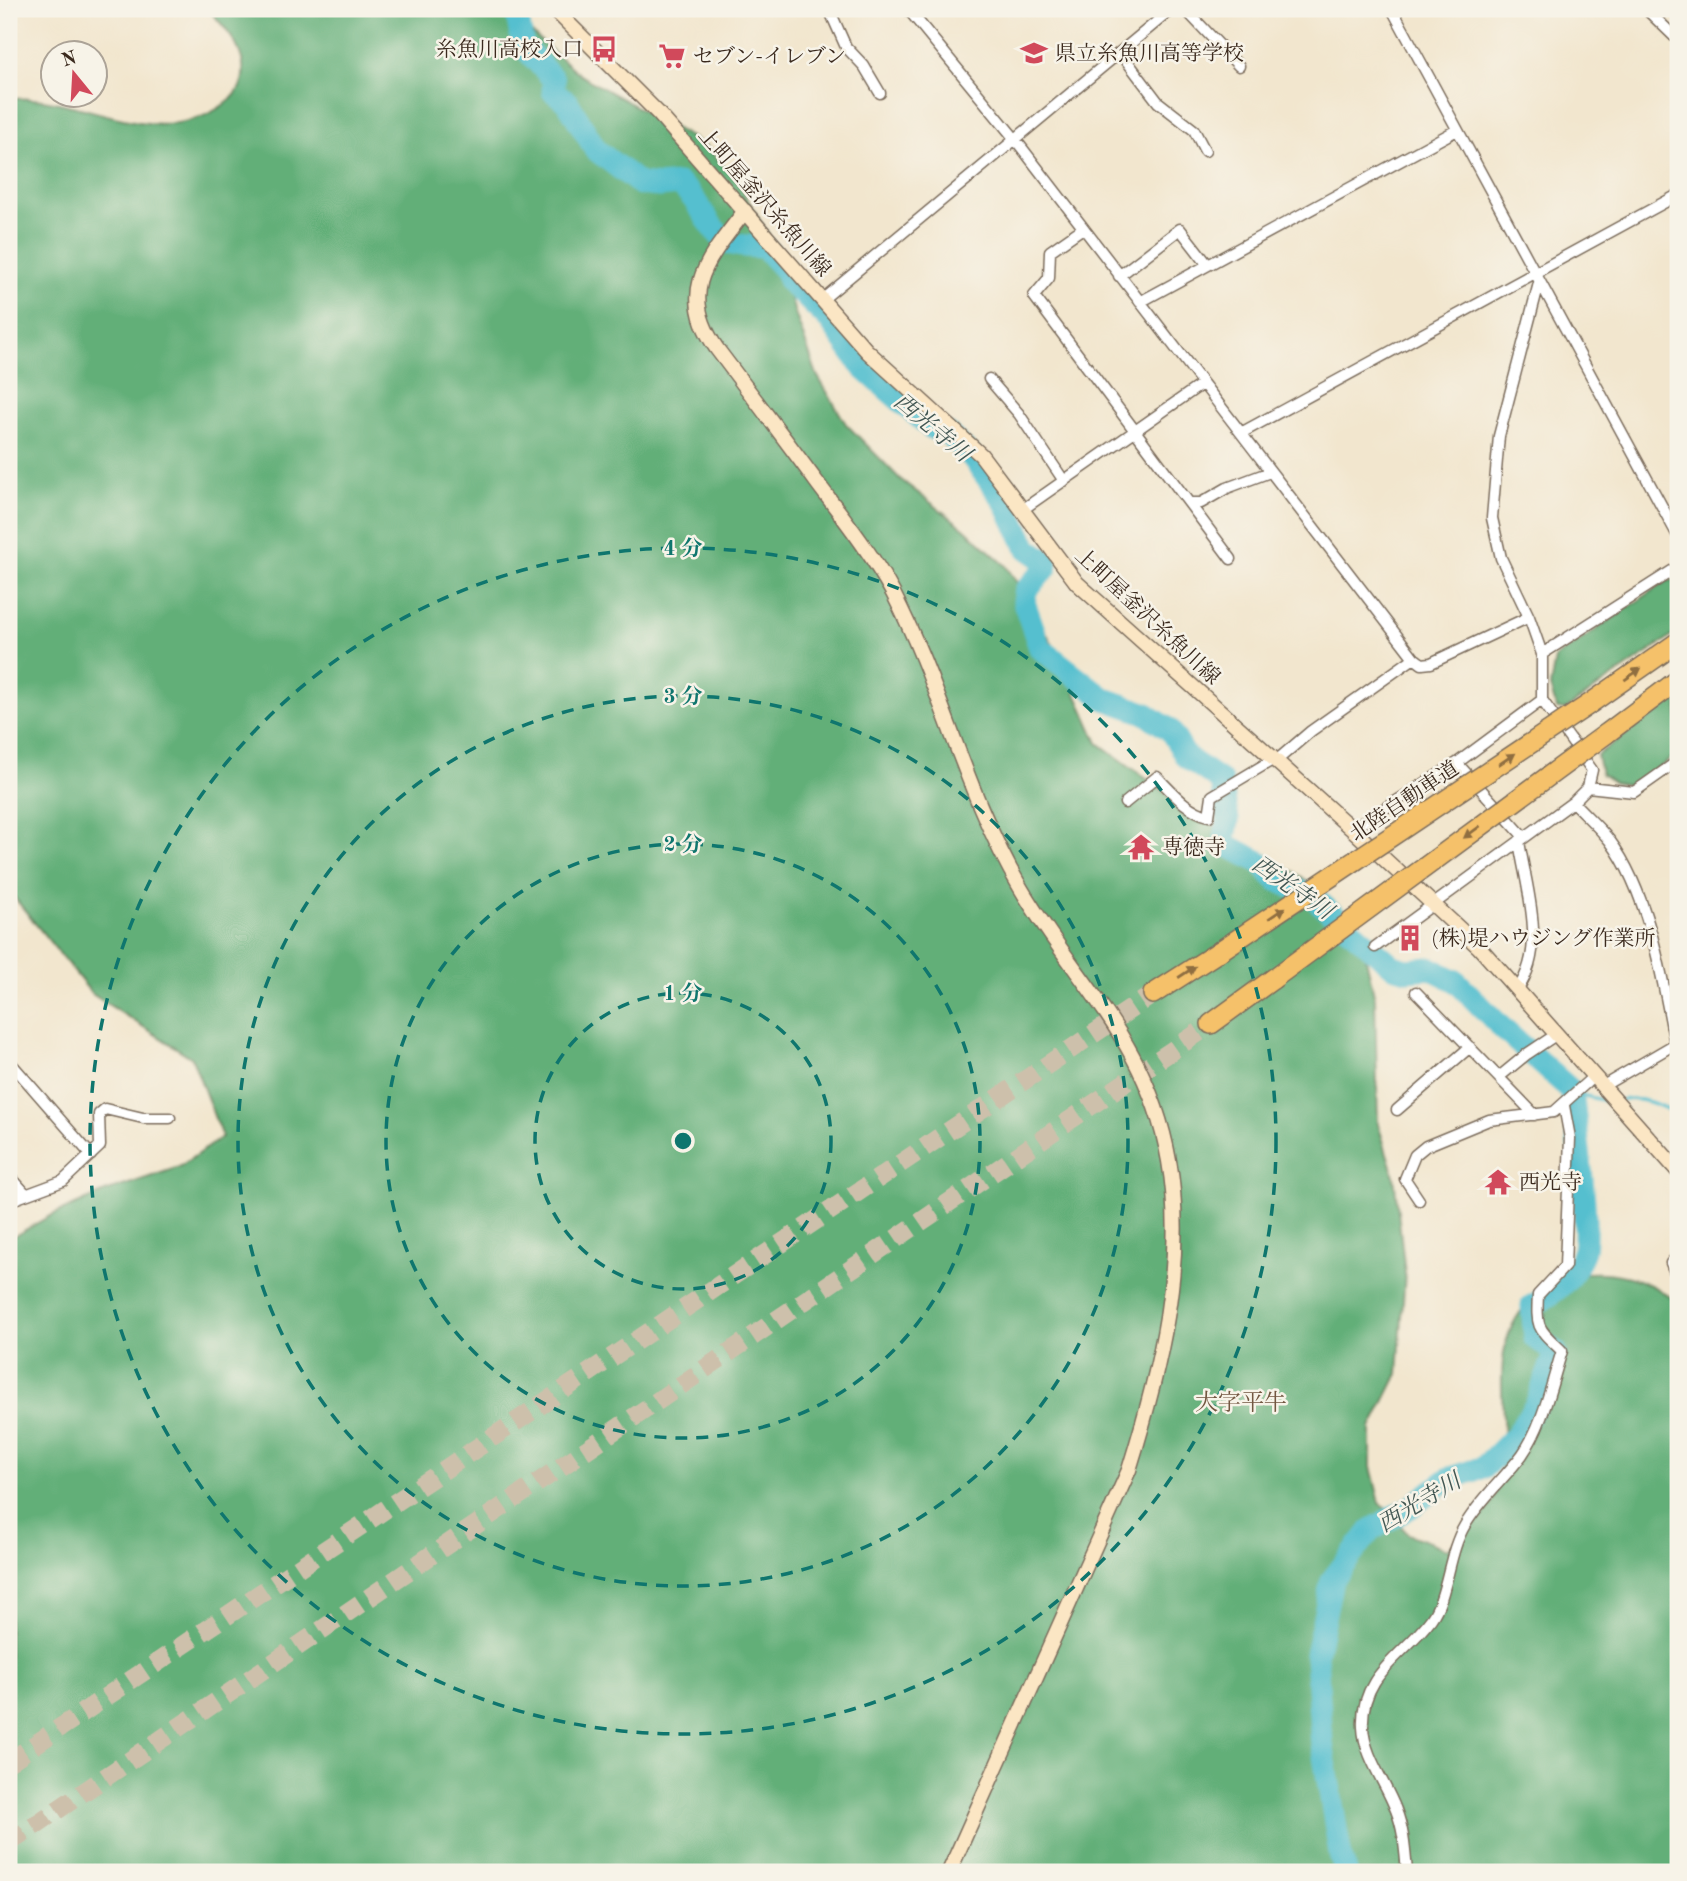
<svg xmlns="http://www.w3.org/2000/svg" width="1687" height="1881" font-family="'Old Standard TT','Noto Serif JP',serif">
  <style>
    .forest { fill: #62af78; stroke: #4e6c4b; stroke-width: 2 }
    .lines { fill: none; stroke-linecap: round; stroke-linejoin: round }
    .stream { stroke: #54bfcf; stroke-width: 3.5 }
    .river { stroke: #54bfcf; stroke-width: 23 }
    .highway-tunnel { stroke: #cdc0ab; stroke-width: 19; stroke-dasharray: 19 10; stroke-linecap: butt }
    .street-casing { stroke: #7b6c5c; stroke-width: 13 }
    .secondary-casing { stroke: #7b6c5c; stroke-width: 17 }
    .highway-casing { stroke: #7b6c5c; stroke-width: 22 }
    .street { stroke: #fff; stroke-width: 10 }
    .secondary { stroke: #fbe6c4; stroke-width: 14 }
    .highway { stroke: #f5c16b; stroke-width: 19 }
    .highway-bridge-casing { stroke: #7b6c5c; stroke-width: 22; stroke-linecap: butt }
    .highway-bridge { stroke: #f5c16b; stroke-width: 19 }
    .oneway { fill: #8f6e41 }
    .ring { fill: none; stroke: #0f766e; stroke-width: 3.5; stroke-dasharray: 12 9 }
    .labels { text-anchor: middle; stroke-width: 5; stroke-linejoin: round; paint-order: stroke }
    .poi-label { font-size: 21px; fill: #3b2a1e; stroke: #f7f3e8; text-anchor: start }
    .street-label { font-size: 21px; fill: #3b2a1e; stroke: #f7f3e8 }
    .water-label { font-size: 23px; font-style: italic; fill: #425753; stroke: #f7f3e8 }
    .neighbourhood-label { font-size: 23px; fill: #735741; stroke: #f7f3e8 }
    .centre { fill: #0f766e; stroke: #f7f3e8; stroke-width: 3.5 }
    .ring-label { font-size: 21px; text-anchor: middle; font-weight: bold; fill: #0f766e; stroke: #f7f3e8; stroke-width: 5; stroke-linejoin: round; paint-order: stroke }
  </style>
  <rect width="100%" height="100%" fill="#f7f3e8"/>
  <filter id="ink" filterUnits="userSpaceOnUse"><feTurbulence type="fractalNoise" baseFrequency=".0143" numOctaves="2"/><feDisplacementMap in="SourceGraphic" scale="14" xChannelSelector="R" yChannelSelector="G"/><feConvolveMatrix kernelMatrix="1 2 1 2 8 2 1 2 1" color-interpolation-filters="sRGB"/></filter>
  <filter id="wash" filterUnits="userSpaceOnUse"><feTurbulence type="fractalNoise" baseFrequency=".00686" numOctaves="4" result="noise"/><feDisplacementMap in="SourceGraphic" scale="28" xChannelSelector="R" yChannelSelector="G"/><feGaussianBlur stdDeviation="1.57" result="paint"/><feColorMatrix in="noise" values="0 0 0 0 0 0 0 0 0 0 0 0 0 0 0 0 0 1.4 0 .05"/><feComposite in="paint" operator="in"/></filter>
  <g filter="url(#wash)">
    <rect width="100%" height="100%" fill="#f2e6ce"/>
    <!-- forest -->
    <path class="forest" d="M 208,9 L 511,9 L 517,20 L 580,75 L 706,146 L 736,180 L 778,251 L 794,310 L 817,375 L 846,424 L 900,479 L 964,528 L 1005,565 L 1027,597 L 1062,662 L 1098,743 L 1197,816 L 1302,877 L 1341,912 L 1365,953 L 1375,999 L 1378,1124 L 1394,1176 L 1405,1273 L 1398,1374 L 1371,1428 L 1371,1467 L 1380,1503 L 1408,1534 L 1447,1549 C 1465,1534 1484,1519 1494,1498 C 1522,1433 1473,1345 1537,1295 C 1552,1284 1561,1277 1579,1274 C 1617,1269 1650,1280 1678,1303 L 1678,1872 L 9,1872 L 9,1239 L 50,1216 L 105,1192 L 179,1167 L 222,1137 L 192,1058 L 92,994 L 9,891 L 9,99 C 78,92 150,150 217,109 C 228,102 234,99 240,87 C 253,58 227,29 208,9 Z
      M 1678,579 L 1678,632 L 1565,710 L 1557,709 L 1550,687 L 1555,658 L 1667,581 Z
      M 1678,696 L 1678,754 L 1633,786 L 1615,783 L 1601,774 L 1597,755 Z"/>
    <g class="lines">
      <!-- stream -->
      <path class="stream" d="M 1577,1094 L 1610,1102
        M 1621,1100 C 1644,1097 1658,1104 1678,1115"/>
      <!-- river -->
      <path class="river" d="M 516,9 L 523,46 L 554,80 L 553,91 L 568,103 L 596,150 L 640,184 L 660,186 L 678,184 C 700,198 709,232 730,243 C 738,247 754,246 764,247 L 786,271 L 790,282 L 830,321 L 863,368 L 931,428 L 948,434 L 972,457 L 1004,501 L 1027,548 L 1047,562 L 1046,568 L 1026,590 L 1024,602 L 1040,648 L 1105,699 L 1145,713 L 1170,730 L 1186,757 L 1221,781 L 1228,820 L 1224,844 L 1260,862 L 1277,880 L 1314,898 L 1393,966 L 1407,970 L 1430,968 L 1456,981 L 1504,1030 L 1572,1091 C 1575,1121 1591,1232 1583,1253 C 1575,1277 1553,1295 1532,1306 L 1535,1338 L 1556,1352 L 1536,1405 L 1514,1437 L 1484,1467 L 1448,1479 L 1411,1507 L 1371,1530 L 1332,1580 L 1316,1655 L 1322,1744 L 1341,1858 L 1346,1872"/>
    </g>
  </g>
  <g filter="url(#ink)">
    <g class="lines">
      <!-- highway-tunnel -->
      <path class="highway-tunnel" d="M 9,1762 L 1153,994
        M 9,1843 L 1211,1024"/>
      <!-- street casing -->
      <g class="street-casing">
        <path id="street" d="M 829,9 L 846,47 L 864,66 L 880,93
          M 908,9 L 1015,139 L 1414,658 L 1422,664 L 1431,663 L 1529,617 L 1542,654 L 1542,700 L 1457,763 L 1524,837
          M 1185,9 L 1239,66
          M 1392,9 L 1678,536
          M 1646,9 L 1678,40
          M 1120,52 L 1158,102 L 1194,130 L 1205,151
          M 1083,228 L 1050,251 L 1049,278 L 1034,296 L 1189,503 L 1201,503 L 1227,488 L 1270,472
          M 1119,276 L 1180,229 L 1208,265
          M 823,299 L 1172,9
          M 1140,302 L 1457,130
          M 989,379 L 1019,414 L 1064,481
          M 1241,433 L 1678,195
          M 1189,503 L 1231,559
          M 1022,510 L 1202,384
          M 1529,617 L 1501,558 L 1492,518 L 1499,436 L 1539,283
          M 1542,654 L 1678,567
          M 1542,700 L 1592,770 L 1588,787 L 1573,802
          M 1276,761 L 1311,731 L 1414,658
          M 1588,787 L 1634,792 L 1678,761
          M 1125,803 L 1157,777 C 1172,792 1187,811 1209,816 L 1212,796 L 1274,759
          M 1352,829 L 1457,763
          M 1375,947 L 1573,802 C 1585,815 1599,827 1610,841 C 1649,893 1663,981 1675,1044 L 1603,1086
          M 1517,990 C 1548,947 1526,889 1519,841
          M 1416,992 L 1535,1115
          M 9,1061 L 91,1155
          M 1499,1077 L 1527,1054 L 1557,1034
          M 1397,1110 L 1470,1047
          M 9,1175 L 25,1193
          M 1419,1200 L 1405,1179 L 1415,1155 L 1426,1146 L 1489,1120 L 1554,1112 L 1594,1076
          M 9,1201 L 63,1181 L 100,1146 L 99,1114 L 105,1109 L 143,1118 L 170,1118
          M 1678,1255 L 1671,1263 L 1678,1280
          M 1407,1872 C 1405,1851 1404,1830 1396,1810 C 1386,1783 1364,1756 1363,1727 C 1360,1674 1405,1655 1431,1619 C 1448,1596 1448,1553 1465,1525 C 1481,1498 1504,1479 1522,1455 C 1543,1425 1551,1385 1562,1351 C 1538,1328 1536,1329 1538,1295 L 1565,1266 L 1570,1138 L 1564,1106"/>
      </g>
      <!-- secondary casing -->
      <g class="secondary-casing">
        <path id="secondary" d="M 554,9 L 658,113 L 867,351 L 981,455 L 1077,583 L 1352,829 L 1479,947 L 1678,1171
          M 745,211 C 709,258 676,291 717,349 C 751,394 785,439 818,484 C 845,520 872,554 893,593 C 942,688 966,795 1020,887 C 1077,985 1148,1041 1169,1161 C 1187,1262 1159,1373 1129,1470 L 949,1872"/>
      </g>
      <!-- highway casing -->
      <g class="highway-casing">
        <path id="highway" d="M 1588,705 L 1678,642
          M 1606,734 L 1678,680
          M 1153,994 L 1220,951
          M 1211,1024 L 1273,979"/>
      </g>
      <!-- street -->
      <use href="#street" class="street"/>
      <!-- secondary -->
      <use href="#secondary" class="secondary"/>
      <!-- highway -->
      <use href="#highway" class="highway"/>
      <!-- highway-bridge casing -->
      <g class="highway-bridge-casing">
        <path id="highway-bridge" d="M 1220,951 L 1588,705
          M 1273,979 L 1606,734"/>
      </g>
      <!-- highway-bridge -->
      <use href="#highway-bridge" class="highway-bridge"/>
    </g>
    <!-- one-way arrows -->
    <defs><path id="oneway-solid" d="M-6-.8H1V-3.2L6.5 0L1 3.2V.8H-6Z" transform="scale(1.75)"/></defs>
    <g class="oneway">
      <use href="#oneway-solid" transform="translate(1633 674) rotate(-35)"/>
      <use href="#oneway-solid" transform="translate(1507 759) rotate(-34)"/>
      <use href="#oneway-solid" transform="translate(1472 832) rotate(144)"/>
      <use href="#oneway-solid" transform="translate(1277 913) rotate(-34)"/>
      <use href="#oneway-solid" transform="translate(1187 972) rotate(-33)"/>
    </g>
  </g>
  <!-- distance rings -->
  <g class="ring">
    <circle cx="683" cy="1141" r="148"/>
    <circle cx="683" cy="1141" r="297"/>
    <circle cx="683" cy="1141" r="445"/>
    <circle cx="683" cy="1141" r="593"/>
  </g>
  <!-- icons -->
  <defs>
    <g id="bus-bare" transform="scale(2.1)"><path d="M-5-6H5V4H4V6H2V4H-2V6H-4V4H-5ZM-3.5-4V0h7V-4ZM-3.5 1.2v1.5H-2V1.2ZM2 1.2v1.5H3.5V1.2Z" fill="#d1495b" stroke="#f7f3e8" stroke-width="2.5" paint-order="stroke"/></g>
    <g id="school-bare" transform="scale(2.1)"><path d="M0-5L7-2L0 1L-7-2ZM-4 1L0 2.5L4 1V4Q0 6-4 4Z" fill="#d1495b" stroke="#f7f3e8" stroke-width="2.5" paint-order="stroke"/></g>
    <g id="supermarket-bare" transform="scale(2.1)"><path d="M-6-5.5h2.5l.6 2H6L4.5 2H-2.5L-4.4-4H-6ZM-1.5 3.2a1.3 1.3 0 1 0 .1 0ZM3 3.2a1.3 1.3 0 1 0 .1 0Z" fill="#d1495b" stroke="#f7f3e8" stroke-width="2.5" paint-order="stroke"/></g>
    <g id="temple-bare" transform="scale(2.1)"><path d="M0-6L5-2H3V0L6.5 2.5H4V6H1.5V3h-3V6H-4V2.5H-6.5L-3 0V-2H-5Z" fill="#d1495b" stroke="#f7f3e8" stroke-width="2.5" paint-order="stroke"/></g>
    <g id="building-bare" transform="scale(2.1)"><path d="M-4-6H4V6H1V3H-1V6H-4ZM-2.5-4.3h1.7v1.8h-1.7ZM.8-4.3h1.7v1.8H.8ZM-2.5-1h1.7V.8h-1.7ZM.8-1h1.7V.8H.8Z" fill="#d1495b" stroke="#f7f3e8" stroke-width="2.5" paint-order="stroke"/></g>
  </defs>
  <g fill-rule="evenodd">
    <use href="#bus-bare" x="604" y="49"/>
    <use href="#school-bare" x="1034" y="53"/>
    <use href="#supermarket-bare" x="672" y="56"/>
    <use href="#temple-bare" x="1141" y="847"/>
    <use href="#building-bare" x="1410" y="938"/>
    <use href="#temple-bare" x="1498" y="1182"/>
  </g>
  <g class="labels">
    <!-- poi labels -->
    <g class="poi-label">
      <text x="583" y="56" text-anchor="end">糸魚川高校入口</text>
      <text x="1055" y="60">県立糸魚川高等学校</text>
      <text x="693" y="63">セブン-イレブン</text>
      <text x="1162" y="854">専徳寺</text>
      <text x="1431" y="945">(株)堤ハウジング作業所</text>
      <text x="1519" y="1189">西光寺</text>
    </g>
    <!-- street labels -->
    <g class="street-label">
      <text transform="translate(765 202) rotate(49)" y="7">上町屋釜沢糸魚川線</text>
      <text transform="translate(1148 616) rotate(43)" y="7">上町屋釜沢糸魚川線</text>
      <text transform="translate(1404 801) rotate(-34)" y="7">北陸自動車道</text>
    </g>
    <!-- water labels -->
    <g class="water-label">
      <text transform="translate(933 427) rotate(40)" y="8">西光寺川</text>
      <text transform="translate(1293 887) rotate(35)" y="8">西光寺川</text>
      <text transform="translate(1419 1502) rotate(-31)" y="8">西光寺川</text>
    </g>
    <!-- neighbourhood labels -->
    <g class="neighbourhood-label">
      <text x="1241" y="1410">大字平牛</text>
    </g>
  </g>
  <circle cx="683" cy="1141" r="10" class="centre"/>
  <g class="ring-label">
    <text x="683" y="555">4 分</text>
    <text x="683" y="703">3 分</text>
    <text x="683" y="851">2 分</text>
    <text x="683" y="1000">1 分</text>
  </g>
  <!-- margin -->
  <rect width="1687" height="1881" fill="none" stroke="#f7f3e8" stroke-width="35"/>
  <!-- north arrow -->
  <g transform="translate(74 74) rotate(342)"><circle r="33" fill="#f7f3e8" stroke="#aca397" stroke-width="2"/>
  <path d="M0-5L12 26L0 18L-12 26Z" fill="#d1495b"/>
  <text y="-10" font-size="19" font-weight="bold" text-anchor="middle" fill="#3b2a1e">N</text>
  </g>
</svg>
